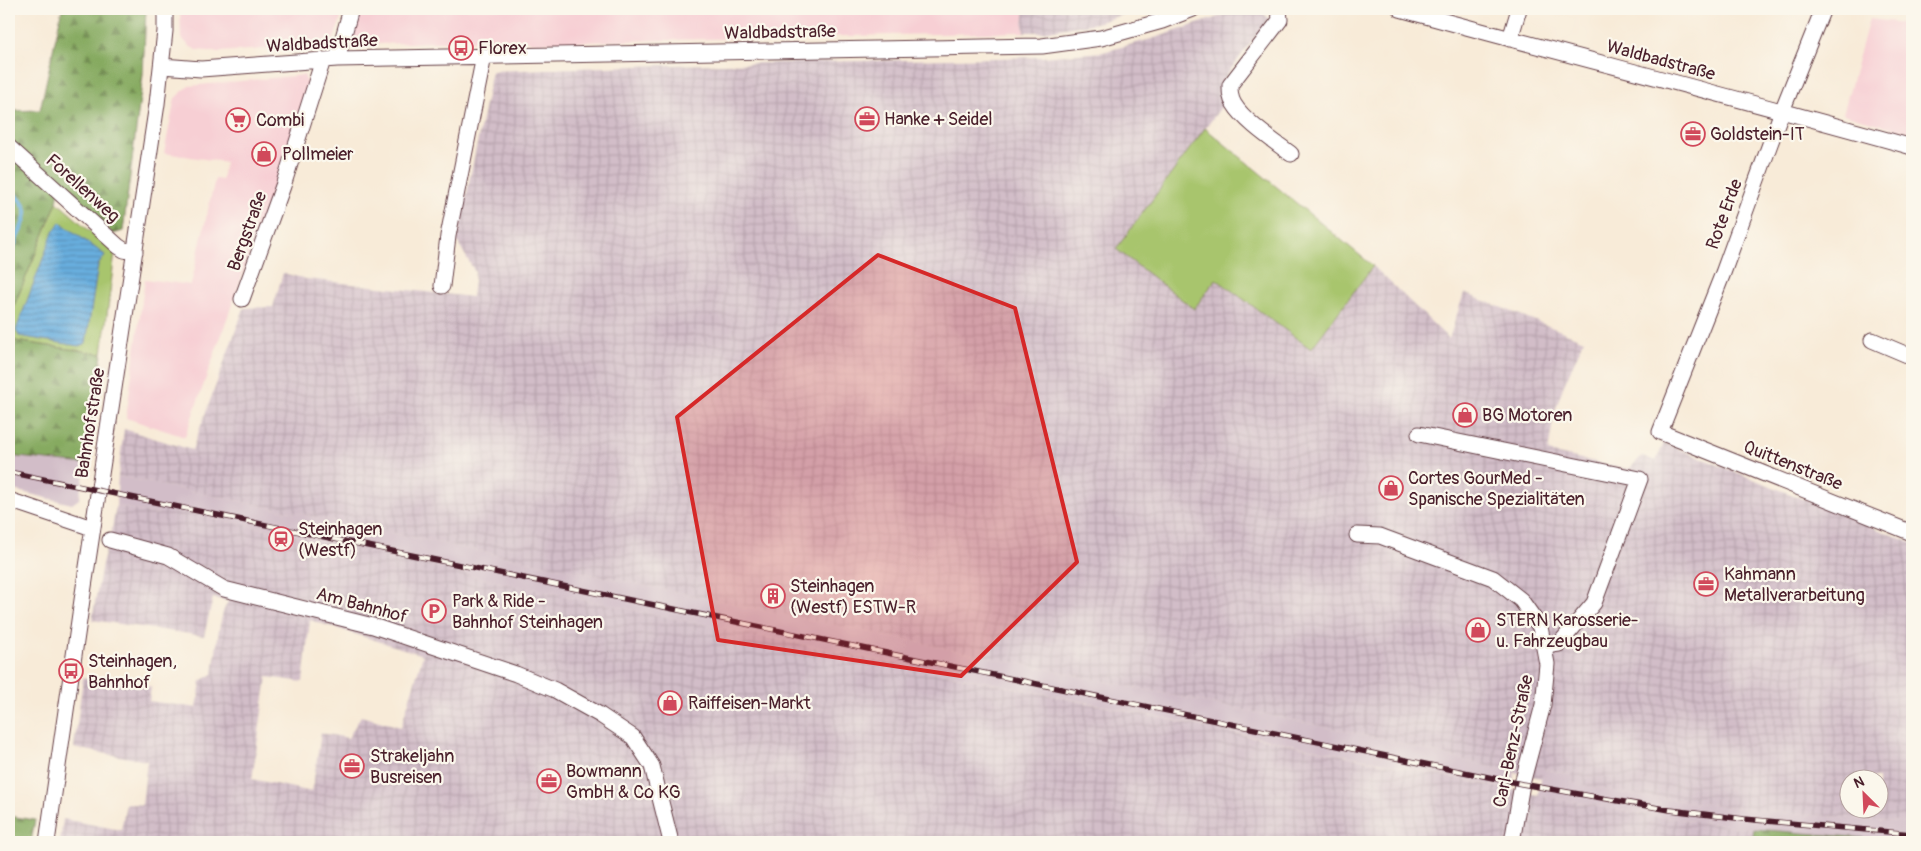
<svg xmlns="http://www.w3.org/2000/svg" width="1921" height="851" font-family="Pangolin,sans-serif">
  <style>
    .built { fill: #f7cfd4 }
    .industrial { fill: url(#industrial-grid); fill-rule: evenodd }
    .railway { fill: #d2bdc8 }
    .green { fill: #a8c56d; stroke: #79724c }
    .forest { fill: url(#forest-firs); stroke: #686446 }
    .water { fill: url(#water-rules); stroke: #596684 }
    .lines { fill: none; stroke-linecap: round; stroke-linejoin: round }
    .stream { stroke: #68aede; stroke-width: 4.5 }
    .minor-casing { stroke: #643e45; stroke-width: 17 }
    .minor { stroke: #fff; stroke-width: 15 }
    .rail-casing { stroke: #4a1f2b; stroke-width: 5.5 }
    .rail { stroke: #fbf7ec; stroke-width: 4; stroke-dasharray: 11; stroke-linecap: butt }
    .marked { fill: #d62828; fill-opacity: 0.2; stroke: #d62828; stroke-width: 4; stroke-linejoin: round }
    .labels { text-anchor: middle; stroke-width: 4.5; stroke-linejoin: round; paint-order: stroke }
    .street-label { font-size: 18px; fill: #4a1f2b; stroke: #fbf7ec }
    .poi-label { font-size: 18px; fill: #4a1f2b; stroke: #fbf7ec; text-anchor: start }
  </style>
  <defs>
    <pattern id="industrial-grid" width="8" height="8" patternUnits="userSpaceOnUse" patternTransform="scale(1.25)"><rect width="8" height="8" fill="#d2bdc8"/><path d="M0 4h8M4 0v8" fill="none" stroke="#b6a2ac"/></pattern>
    <pattern id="forest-firs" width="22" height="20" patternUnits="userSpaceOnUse" patternTransform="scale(1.25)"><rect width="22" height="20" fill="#86aa60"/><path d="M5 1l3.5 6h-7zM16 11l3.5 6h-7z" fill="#708a4f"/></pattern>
    <pattern id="water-rules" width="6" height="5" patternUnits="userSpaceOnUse" patternTransform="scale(1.25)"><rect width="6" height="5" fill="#68aede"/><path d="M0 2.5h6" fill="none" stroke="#588db4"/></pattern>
  </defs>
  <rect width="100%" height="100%" fill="#fbf7ec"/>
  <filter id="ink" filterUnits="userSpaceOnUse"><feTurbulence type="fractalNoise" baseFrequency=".02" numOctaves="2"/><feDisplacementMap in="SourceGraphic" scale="10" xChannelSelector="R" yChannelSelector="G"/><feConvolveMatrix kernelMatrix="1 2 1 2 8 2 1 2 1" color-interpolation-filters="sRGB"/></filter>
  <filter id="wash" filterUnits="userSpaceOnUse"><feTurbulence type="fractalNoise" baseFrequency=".0096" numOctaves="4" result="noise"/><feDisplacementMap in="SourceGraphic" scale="20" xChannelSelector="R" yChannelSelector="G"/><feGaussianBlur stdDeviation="1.12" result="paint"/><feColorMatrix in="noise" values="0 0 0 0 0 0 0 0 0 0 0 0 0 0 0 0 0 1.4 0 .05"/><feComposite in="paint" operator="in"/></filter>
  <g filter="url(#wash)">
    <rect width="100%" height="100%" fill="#f8ebd8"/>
    <!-- built -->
    <path class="built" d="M 180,9 L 344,9 L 332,45 L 217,52 L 197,50 L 189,46 L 181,37 Z
      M 358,9 L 1025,9 L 1023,24 L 1024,32 L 531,43 L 526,39 L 349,45 Z
      M 1869,19 L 1912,24 L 1912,133 L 1843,114 Z
      M 304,75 L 309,88 L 185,437 L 126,418 L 145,279 L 191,285 L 215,179 L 222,180 L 225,162 L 164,153 L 175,98 L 189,86 Z"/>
    <!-- industrial -->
    <path class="industrial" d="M 1025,9 L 1140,9 L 1096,23 L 1042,32 L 1024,32 L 1023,24 Z
      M 1247,9 L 1257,9 L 1269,18 L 1222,81 L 1224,103 L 1117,249 L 1216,278 L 1311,349 L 1373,266 L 1449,339 L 1464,293 L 1584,340 L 1563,387 L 1554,414 L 1548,452 L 1629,469 L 1642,456 L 1656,461 L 1664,443 L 1912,543 L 1912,823 L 1755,810 L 1622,793 L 1569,782 L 1571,774 L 1544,769 L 1541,778 L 1490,767 L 1384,739 L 118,476 L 124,429 L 192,450 L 244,308 L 273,307 L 283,273 L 306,279 L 472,297 L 475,272 L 457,241 L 492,71 L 634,66 L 1042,57 L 1103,52 L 1155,38 L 1227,14 ZM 1848,778 L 1878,778 L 1878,808 L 1848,808 Z
      M 116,506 L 157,515 L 159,507 L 406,558 L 487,580 L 1538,795 L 1648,815 L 1754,829 L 1752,842 L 60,842 L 63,819 L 121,830 L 126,803 L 142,805 L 147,761 L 74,748 L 83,678 L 151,687 L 149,701 L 197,708 L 201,681 L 213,674 L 219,629 L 223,612 L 228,601 L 213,598 L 204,636 L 92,620 L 102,564 L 112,529 ZM 310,620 L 423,655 L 401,727 L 361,716 L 348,738 L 321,733 L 312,792 L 252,779 L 267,677 L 303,682 Z"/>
    <!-- railway -->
    <path class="railway" d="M 9,456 L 86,464 L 79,499 L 72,504 L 9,489 Z
      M 118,476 L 1384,739 L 1490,767 L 1515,772 L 1511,789 L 487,580 L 406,558 L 159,507 L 157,515 L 116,506 Z
      M 1543,769 L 1571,774 L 1570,782 L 1622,793 L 1755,810 L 1912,823 L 1912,842 L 1754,829 L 1648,815 L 1538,795 Z"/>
    <!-- green -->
    <path class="green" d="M 1205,128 L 1373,266 L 1311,349 L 1216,279 L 1194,309 L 1116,249 Z
      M 57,202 L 115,253 L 102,354 L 9,340 L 9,318 Z"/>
    <!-- forest -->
    <path class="forest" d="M 62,9 L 146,9 L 143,75 L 123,231 L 113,234 L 60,185 L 57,202 L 9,318 L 9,111 L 40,110 Z
      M 9,340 L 102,354 L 86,464 L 9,456 Z
      M 9,816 L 35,820 L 31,842 L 9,842 Z
      M 1754,829 L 1912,842 L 1752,842 Z"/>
    <!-- water -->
    <path class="water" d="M 60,222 L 105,255 L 98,265 L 86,343 L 79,346 L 19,336 L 16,330 L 53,232 Z"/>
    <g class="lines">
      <!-- stream -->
      <path class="stream" d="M 9,191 C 32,205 28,216 17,237 C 14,244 12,252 9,260"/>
    </g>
  </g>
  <g filter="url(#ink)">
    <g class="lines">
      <!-- minor casing -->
      <g class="minor-casing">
        <path id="minor" d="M 1279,9 L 1280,20 L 1230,85 C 1230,92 1230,98 1234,104 C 1244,121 1274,141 1291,154
          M 1400,9 C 1571,56 1742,99 1912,147
          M 1823,9 L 1782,111 L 1723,273 L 1660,432 L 1912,533
          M 1510,39 L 1519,9
          M 337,59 L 351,9
          M 162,66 L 201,69 L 337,59 L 1042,46 L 1101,38 L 1162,21 L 1193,9
          M 9,147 L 118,246 L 124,250 L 135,252
          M 442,286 L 448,236 L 484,56
          M 242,299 L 283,186 L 323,60
          M 1872,340 L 1912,357
          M 1419,434 L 1640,479 L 1594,603 L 1559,644 L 1545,646
          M 9,500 L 92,528
          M 1357,535 L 1380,536 L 1493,578 L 1521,600 L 1540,627 L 1547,664 L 1543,705 L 1522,784 L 1512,842
          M 110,540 L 168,556 L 224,589 L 373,626 L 516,674 L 555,690 L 600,715 L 633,737 L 652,766 L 671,842
          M 47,842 L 82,600 L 157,104 L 165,31 L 165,9"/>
      </g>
      <!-- minor -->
      <use href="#minor" class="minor"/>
      <!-- rail casing -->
      <g class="rail-casing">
        <path id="rail" d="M 9,472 L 1522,784 L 1670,810 L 1744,819 L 1912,834"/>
      </g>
      <!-- rail -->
      <use href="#rail" class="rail"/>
    </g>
  </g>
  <!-- marked area -->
  <path class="marked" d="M 878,255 L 1015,308 L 1077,562 L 961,676 L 718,640 L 677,417 Z"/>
  <!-- icons -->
  <defs>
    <g id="bus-ring" transform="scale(1.25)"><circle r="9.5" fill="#fbf7ec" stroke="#d1495b" stroke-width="1.5"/><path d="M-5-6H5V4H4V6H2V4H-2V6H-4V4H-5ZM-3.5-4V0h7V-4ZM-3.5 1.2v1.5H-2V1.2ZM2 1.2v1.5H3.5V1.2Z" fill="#d1495b"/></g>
    <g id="office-ring" transform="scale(1.25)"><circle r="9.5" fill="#fbf7ec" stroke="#d1495b" stroke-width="1.5"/><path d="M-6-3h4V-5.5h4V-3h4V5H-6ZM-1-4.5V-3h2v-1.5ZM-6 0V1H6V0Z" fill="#d1495b"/></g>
    <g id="supermarket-ring" transform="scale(1.25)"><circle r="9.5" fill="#fbf7ec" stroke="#d1495b" stroke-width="1.5"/><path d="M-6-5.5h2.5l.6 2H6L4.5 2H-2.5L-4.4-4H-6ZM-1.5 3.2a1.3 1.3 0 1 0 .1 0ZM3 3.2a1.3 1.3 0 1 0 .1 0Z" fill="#d1495b"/></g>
    <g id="shop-ring" transform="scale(1.25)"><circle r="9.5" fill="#fbf7ec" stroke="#d1495b" stroke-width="1.5"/><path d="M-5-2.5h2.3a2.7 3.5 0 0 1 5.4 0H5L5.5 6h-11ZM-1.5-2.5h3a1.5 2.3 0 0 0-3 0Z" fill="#d1495b"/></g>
    <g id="station-ring" transform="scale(1.25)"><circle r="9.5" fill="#fbf7ec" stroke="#d1495b" stroke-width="1.5"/><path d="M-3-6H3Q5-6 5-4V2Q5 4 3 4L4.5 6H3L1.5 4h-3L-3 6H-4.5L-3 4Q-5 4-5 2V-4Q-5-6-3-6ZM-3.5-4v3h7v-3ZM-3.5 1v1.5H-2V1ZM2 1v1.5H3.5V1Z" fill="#d1495b"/></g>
    <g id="building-ring" transform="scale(1.25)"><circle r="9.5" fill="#fbf7ec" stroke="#d1495b" stroke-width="1.5"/><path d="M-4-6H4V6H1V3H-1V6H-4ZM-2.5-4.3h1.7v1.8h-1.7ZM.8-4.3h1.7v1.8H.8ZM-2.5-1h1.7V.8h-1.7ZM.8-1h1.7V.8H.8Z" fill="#d1495b"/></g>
    <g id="parking-ring" transform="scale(1.25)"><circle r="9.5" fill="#fbf7ec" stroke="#d1495b" stroke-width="1.5"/><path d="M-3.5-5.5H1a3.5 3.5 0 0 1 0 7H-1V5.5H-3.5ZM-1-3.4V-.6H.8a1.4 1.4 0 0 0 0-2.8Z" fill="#d1495b"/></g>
  </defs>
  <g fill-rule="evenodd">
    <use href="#bus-ring" x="461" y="48"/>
    <use href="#office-ring" x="867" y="119"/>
    <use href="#supermarket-ring" x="238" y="120"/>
    <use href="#office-ring" x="1693" y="134"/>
    <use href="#shop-ring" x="264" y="154"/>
    <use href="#shop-ring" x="1465" y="415"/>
    <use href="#shop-ring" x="1391" y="488"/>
    <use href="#station-ring" x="281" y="539"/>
    <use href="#office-ring" x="1706" y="584"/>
    <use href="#building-ring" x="773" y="596"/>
    <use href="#parking-ring" x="434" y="611"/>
    <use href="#shop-ring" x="1478" y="630"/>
    <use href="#bus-ring" x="71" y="671"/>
    <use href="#shop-ring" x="670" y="703"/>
    <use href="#office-ring" x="352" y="766"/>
    <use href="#office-ring" x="549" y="781"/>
  </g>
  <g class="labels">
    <!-- street labels -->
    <g class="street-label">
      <text transform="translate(780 32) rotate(-1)" y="6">Waldbadstraße</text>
      <text transform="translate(322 43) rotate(-3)" y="6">Waldbadstraße</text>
      <text transform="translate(1661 60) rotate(15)" y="6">Waldbadstraße</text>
      <text transform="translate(83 188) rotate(42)" y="6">Forellenweg</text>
      <text transform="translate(1724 214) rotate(-70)" y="6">Rote Erde</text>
      <text transform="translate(247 231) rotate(-70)" y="6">Bergstraße</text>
      <text transform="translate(90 423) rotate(-81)" y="6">Bahnhofstraße</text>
      <text transform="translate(1793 465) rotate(22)" y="6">Quittenstraße</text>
      <text transform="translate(362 605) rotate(15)" y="6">Am Bahnhof</text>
      <text transform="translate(1513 741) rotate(-78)" y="6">Carl-Benz-Straße</text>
    </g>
    <!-- poi labels -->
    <g class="poi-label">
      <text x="478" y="54">Florex</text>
      <text x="884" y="125">Hanke + Seidel</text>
      <text x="256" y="126">Combi</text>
      <text x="1710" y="140">Goldstein-IT</text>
      <text x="282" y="160">Pollmeier</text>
      <text x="1482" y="421">BG Motoren</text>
      <text x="1408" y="484">Cortes GourMed -<tspan x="1408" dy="21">Spanische Spezialitäten</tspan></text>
      <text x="298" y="535">Steinhagen<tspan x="298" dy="21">(Westf)</tspan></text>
      <text x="1724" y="580">Kahmann<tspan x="1724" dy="21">Metallverarbeitung</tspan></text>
      <text x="790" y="592">Steinhagen<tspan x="790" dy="21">(Westf) ESTW-R</tspan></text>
      <text x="452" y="607">Park &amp; Ride -<tspan x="452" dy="21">Bahnhof Steinhagen</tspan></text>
      <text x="1496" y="626">STERN Karosserie-<tspan x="1496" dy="21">u. Fahrzeugbau</tspan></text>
      <text x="88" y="667">Steinhagen,<tspan x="88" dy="21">Bahnhof</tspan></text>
      <text x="688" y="709">Raiffeisen-Markt</text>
      <text x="370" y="762">Strakeljahn<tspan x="370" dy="21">Busreisen</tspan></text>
      <text x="566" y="777">Bowmann<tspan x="566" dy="21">GmbH &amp; Co KG</tspan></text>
    </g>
  </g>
  <!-- margin -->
  <rect width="1921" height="851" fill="none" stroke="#fbf7ec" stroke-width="30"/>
  <!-- north arrow -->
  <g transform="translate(1864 794) rotate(336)"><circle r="24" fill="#fbf7ec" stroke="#b4a19f"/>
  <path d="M0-4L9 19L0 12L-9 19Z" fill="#d1495b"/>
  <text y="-8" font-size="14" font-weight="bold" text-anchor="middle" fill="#4a1f2b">N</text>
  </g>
</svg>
